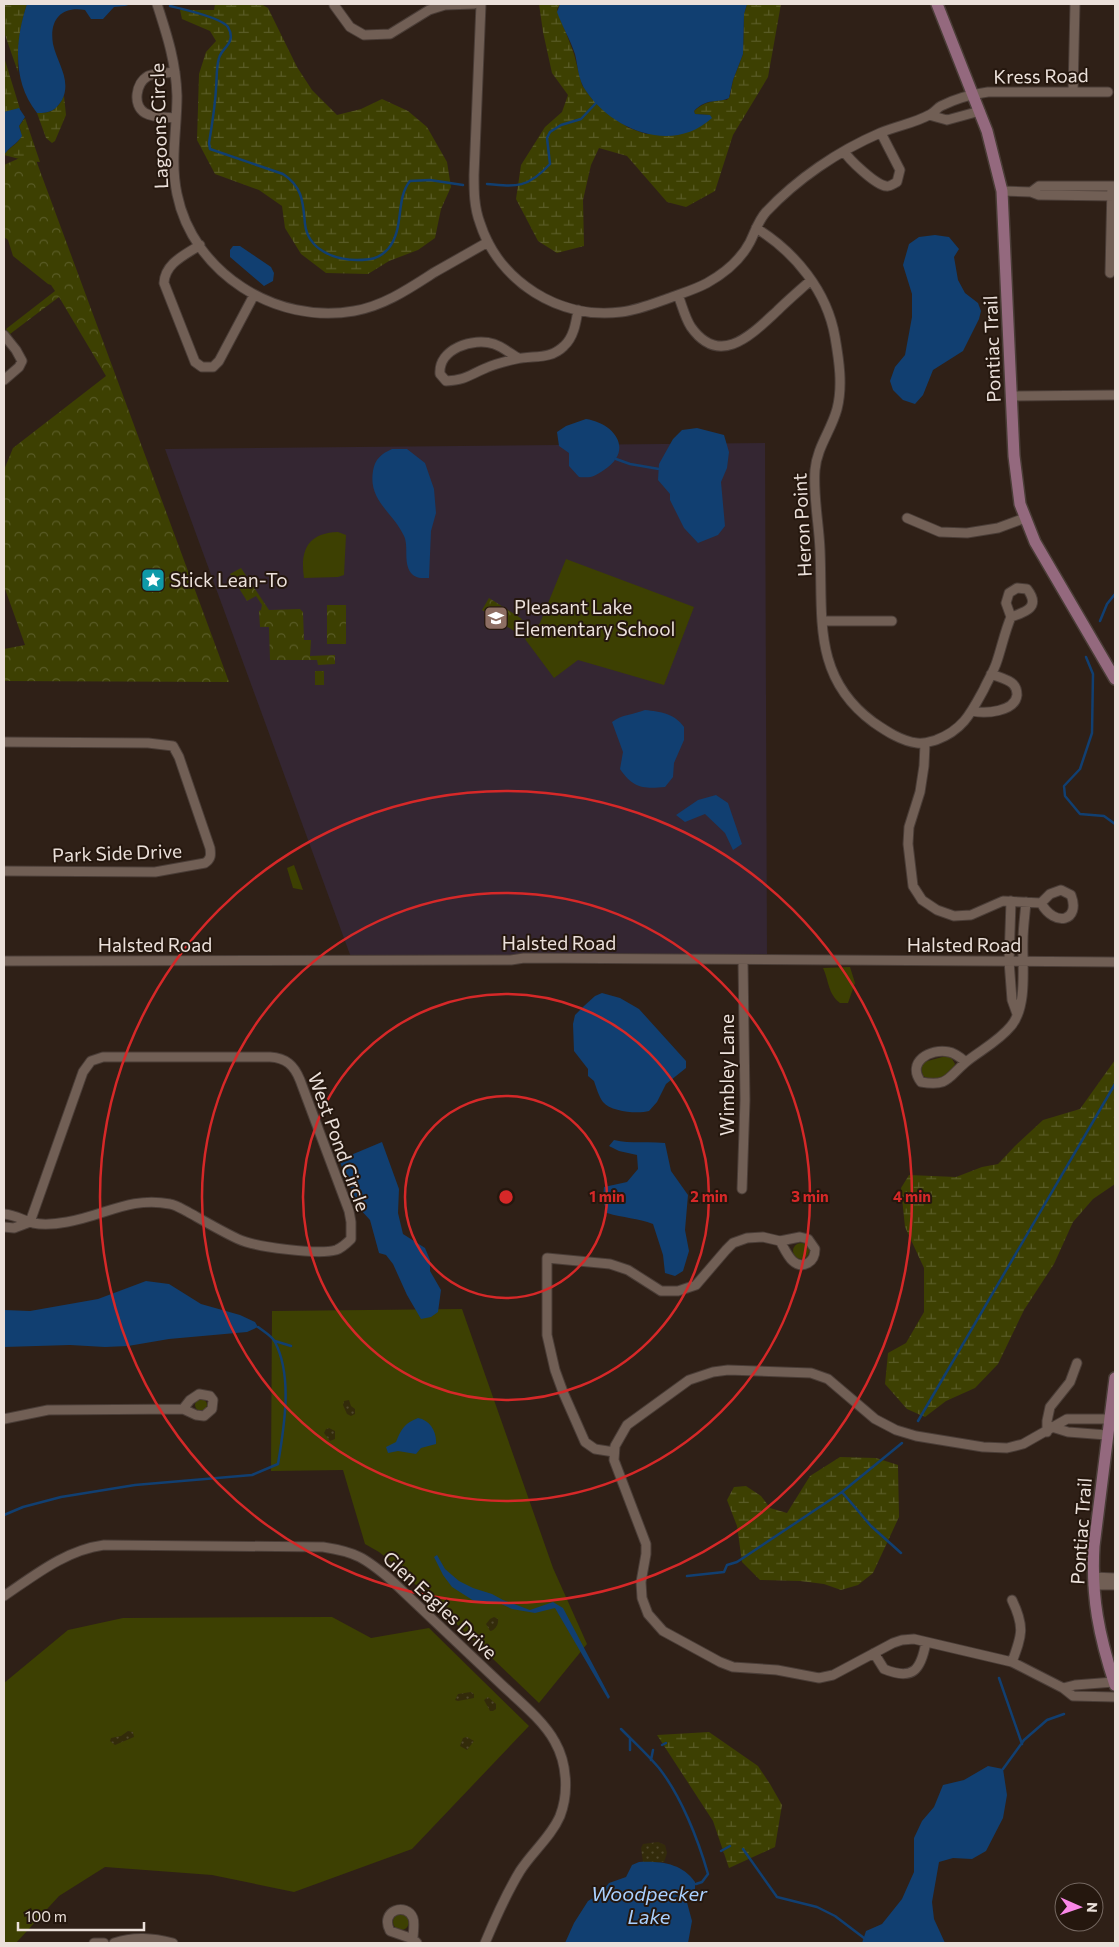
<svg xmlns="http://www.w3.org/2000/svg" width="1119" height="1947" font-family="Commissioner,sans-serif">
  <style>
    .education { fill: #342632 }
    .green { fill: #3d4002 }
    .wetland { fill: url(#wetland-marsh) }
    .sand { fill: url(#sand-dots) }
    .park { fill: url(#park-crowns) }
    .water { fill: #113f71 }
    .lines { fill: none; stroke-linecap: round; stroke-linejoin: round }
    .stream { stroke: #113f71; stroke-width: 2.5 }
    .minor-casing { stroke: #4a3d37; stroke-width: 11 }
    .major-casing { stroke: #4a3d37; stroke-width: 14 }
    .minor { stroke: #715f55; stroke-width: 9 }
    .major { stroke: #94697e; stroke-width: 11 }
    .ring { fill: none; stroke: #d62828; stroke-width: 2.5 }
    .labels { text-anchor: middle; stroke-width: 4; stroke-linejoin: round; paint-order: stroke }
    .street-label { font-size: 19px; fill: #ebe0da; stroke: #25170e }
    .poi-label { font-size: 19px; fill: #ebe0da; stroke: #25170e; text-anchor: start }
    .water-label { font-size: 20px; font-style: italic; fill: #aad1ff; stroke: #25170e }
    .centre { fill: #d62828; stroke: #25170e; stroke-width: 2.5 }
    .ring-label { font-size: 15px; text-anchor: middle; font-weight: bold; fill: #d62828; stroke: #25170e; stroke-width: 4; stroke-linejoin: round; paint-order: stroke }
  </style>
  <defs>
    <pattern id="wetland-marsh" width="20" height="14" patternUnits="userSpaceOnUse" patternTransform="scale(1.25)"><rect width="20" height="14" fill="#3d4002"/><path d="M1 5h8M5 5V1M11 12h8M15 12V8" fill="none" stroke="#595b26"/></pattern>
    <pattern id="sand-dots" width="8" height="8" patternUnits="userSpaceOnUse" patternTransform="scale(1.25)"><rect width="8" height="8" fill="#332b0a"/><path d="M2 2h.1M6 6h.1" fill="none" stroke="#51492d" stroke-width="1.8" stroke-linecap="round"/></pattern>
    <pattern id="park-crowns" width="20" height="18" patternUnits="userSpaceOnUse" patternTransform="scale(1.25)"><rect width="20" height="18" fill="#3d4002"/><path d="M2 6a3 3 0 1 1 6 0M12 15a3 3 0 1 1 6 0" fill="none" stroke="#595b26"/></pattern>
  </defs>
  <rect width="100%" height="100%" fill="#2f2017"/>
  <!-- education -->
  <path class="education" d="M 765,443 L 767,959 L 352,960 L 165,449 Z"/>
  <!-- green -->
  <path class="green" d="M 338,532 L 346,535 L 344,575 L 338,577 L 304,578 C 300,551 307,533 338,532 Z
    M 566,559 L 694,607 L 664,685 L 578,660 L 554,678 L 525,639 L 540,623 Z
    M 294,865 L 303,890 L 293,888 L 287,868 Z
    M 850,967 L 855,983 L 848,1003 L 840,1003 C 828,994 829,981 823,968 Z
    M 946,1056 L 951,1057 L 955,1064 C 952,1077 935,1083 923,1076 L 921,1068 L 924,1062 Z
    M793 1251a8 8 0 1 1 16 0a8 8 0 1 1-16 0Z
    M 462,1309 L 553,1568 L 587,1644 L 539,1703 L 393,1563 L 379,1552 L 365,1544 L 343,1470 L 271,1471 L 272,1311 Z
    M195 1405a6 6 0 1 1 12 0a6 6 0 1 1-12 0Z
    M 332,1617 L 371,1638 L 429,1628 L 529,1726 L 412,1849 L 294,1892 L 212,1875 L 105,1867 L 59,1896 L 16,1943 L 4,1943 L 4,1683 L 68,1630 L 123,1618 Z
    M393 1922a8 8 0 1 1 16 0a8 8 0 1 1-16 0Z"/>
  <!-- wetland -->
  <path class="wetland" d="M 4,4 L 27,4 C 20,26 17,49 18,72 L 4,32 Z
    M 215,4 L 261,4 L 268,8 L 297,67 L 312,90 L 337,115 L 361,109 L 382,99 L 408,111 L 427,127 L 447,162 L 451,187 L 441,209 L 435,238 L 418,250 L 389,261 L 368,274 L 326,273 L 301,254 L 285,228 L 282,206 L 259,190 L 215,174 L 197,140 L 199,74 L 206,52 L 216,41 L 210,31 L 182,19 L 180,10 L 214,10 Z
    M 539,4 L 560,4 L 557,9 L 574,54 L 582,85 L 592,99 L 614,118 L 629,128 L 646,134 L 691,131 L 710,119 L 710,115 L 695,114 L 694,111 C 704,102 714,100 727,100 L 730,96 L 733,80 L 743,54 L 744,14 L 747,4 L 781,4 L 768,77 L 733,135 L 715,191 L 686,207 L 667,202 L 627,156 L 599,148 L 591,165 L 583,200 L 584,246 L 557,253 L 538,241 L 516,199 L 521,165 L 545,127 L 562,112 L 568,95 L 552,73 L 543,32 Z
    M 4,57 L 20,109 L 4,112 Z
    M 64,96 L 66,115 L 55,141 L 52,143 L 46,138 L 37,113 C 53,113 57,109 64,96 Z
    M 25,118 L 40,162 L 27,161 L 4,155 C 12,143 26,143 19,126 Z
    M 1115,1060 L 1115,1184 L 1093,1199 L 1073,1222 L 1054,1264 L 1024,1310 L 998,1364 L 975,1388 L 946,1401 L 925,1417 L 907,1409 L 885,1384 L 888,1353 L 906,1343 L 924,1312 L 924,1268 L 905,1227 L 901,1188 L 909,1175 L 956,1177 L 982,1167 L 998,1164 L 1015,1146 L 1043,1120 L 1080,1109 Z
    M 840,1457 L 876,1458 L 898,1465 L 899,1517 L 873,1573 L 858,1585 L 841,1590 L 824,1584 L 800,1581 L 760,1580 L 742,1562 L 737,1526 L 727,1500 L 734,1487 L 746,1486 L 761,1496 L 770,1508 L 787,1513 L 810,1476 Z
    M 709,1732 L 758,1766 L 770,1784 L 782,1805 L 775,1847 L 729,1868 L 713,1821 L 657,1735 Z"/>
  <!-- sand -->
  <path class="sand" d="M 349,1400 L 351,1406 L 355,1409 L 355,1414 L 351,1416 L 347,1414 L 343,1405 L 344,1401 Z
    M 329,1428 L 335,1431 L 335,1439 L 330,1441 L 324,1433 L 326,1429 Z
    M 494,1617 L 498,1619 C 499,1624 495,1631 490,1631 L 486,1624 L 490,1619 Z
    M 471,1692 L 474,1694 L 474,1698 L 458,1701 L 455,1700 L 458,1694 Z
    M 488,1697 L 496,1704 L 496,1709 L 493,1711 L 490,1711 L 484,1700 Z
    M 128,1731 L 133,1732 L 134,1737 L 115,1745 L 110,1741 L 111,1738 L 121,1736 Z
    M 467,1737 L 474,1741 L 467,1750 L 460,1746 L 463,1738 Z
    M 658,1842 L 665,1845 L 667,1853 L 664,1862 L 643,1862 L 641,1848 L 643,1844 Z"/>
  <!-- park -->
  <path class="park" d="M 33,152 L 229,682 L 4,681 L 4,649 L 25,645 L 4,586 L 4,470 L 13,448 L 106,376 L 59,297 L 10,334 L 6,329 L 55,291 L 51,285 L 48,284 L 13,256 L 8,240 L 4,237 L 4,165 Z
    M 241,568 L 269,610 L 300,609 L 303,612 L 304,640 L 311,640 L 310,656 L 335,655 L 335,664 L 318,665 L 317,660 L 270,660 L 269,627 L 260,627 L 259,611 L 261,610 L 262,605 L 256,596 L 247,601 L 230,574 Z
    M 489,598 L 522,619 L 514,631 L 482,610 Z
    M 327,605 L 346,605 L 346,644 L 327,644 Z
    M 315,671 L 324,671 L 324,685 L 315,685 Z"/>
  <!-- water -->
  <path class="water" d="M 27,4 L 132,4 L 125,6 L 114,7 L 103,19 L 91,19 L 85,10 C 61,6 49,20 53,44 C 57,63 72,80 62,100 C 55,111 50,113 37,113 C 12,82 15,40 27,4 Z
    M 560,4 L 747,4 L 744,14 L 743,54 L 733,80 L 729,98 C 716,104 708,97 694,111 L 695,114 L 710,115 L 712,118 C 673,154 613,131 586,91 C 578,80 578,66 575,54 C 570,39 562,26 557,12 Z
    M 19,108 L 25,117 L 19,126 L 22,136 C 17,144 9,147 4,155 L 4,112 Z
    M 935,235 L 949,237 L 959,249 L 954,257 L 958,280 L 965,293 L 978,303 L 981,311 L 979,319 L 963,351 L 933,370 L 923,395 L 915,404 L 903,400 L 893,390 L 890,381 L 895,367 L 905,355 L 912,317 L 912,294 L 903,265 L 909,244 L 919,237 Z
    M 233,246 L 240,246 L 271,267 L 274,273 L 273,281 L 264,286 L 230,257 L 230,250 Z
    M 586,419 C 614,423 635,450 604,470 C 593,477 592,478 579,477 L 569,466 L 569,453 L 559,446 L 557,432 L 566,426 Z
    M 697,428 L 724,435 L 729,452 L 727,468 L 721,482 L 725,526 L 718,535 L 698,543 L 684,528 L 670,500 L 670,494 L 658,480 L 659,464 L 673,439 L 682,430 Z
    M 392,449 L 407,449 L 425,463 L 434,489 L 436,513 L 431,531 L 429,578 C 423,578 416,579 411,573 C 403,562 409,547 404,536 C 393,512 368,501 373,471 C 375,459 381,454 392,449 Z
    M 645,710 C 661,712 674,713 684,727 L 684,740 L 674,763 L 673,777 L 665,787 C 643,789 633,788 620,769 L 623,752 L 612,722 C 622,714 633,715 645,710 Z
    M 716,795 L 728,803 L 742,844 L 733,850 L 725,833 L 705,814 L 685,822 L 676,815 L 698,800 Z
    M 602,993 L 620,998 L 639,1009 L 686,1061 L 686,1068 L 666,1084 L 657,1102 L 649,1111 C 638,1114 611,1112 603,1102 C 599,1097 596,1087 594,1081 L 588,1076 L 588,1069 L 574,1051 L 573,1024 L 575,1015 L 584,1006 L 595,996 Z
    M 614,1140 C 631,1144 648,1141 665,1143 L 671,1171 L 688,1195 L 685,1230 L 689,1251 L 683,1271 L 675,1276 L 665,1273 L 663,1255 L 653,1224 C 638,1218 623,1218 607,1213 L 603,1200 L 604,1187 L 627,1182 L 638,1169 L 637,1155 L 619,1151 L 609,1146 Z
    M 382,1142 L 399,1189 L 398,1213 L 403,1234 L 425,1248 L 430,1260 L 430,1271 L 441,1290 L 438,1312 L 431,1317 L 421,1319 L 407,1295 L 393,1264 L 386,1255 L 379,1253 L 370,1220 L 359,1208 L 339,1160 Z
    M 146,1281 L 169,1284 L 201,1304 L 240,1315 L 255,1322 L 258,1327 L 247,1332 L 169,1339 L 128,1346 L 105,1347 L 70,1345 L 4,1347 L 4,1310 L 30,1311 L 98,1299 Z
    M 418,1418 C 430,1420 437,1432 436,1444 L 421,1448 L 416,1454 L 398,1451 L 388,1453 L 386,1447 L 396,1442 C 401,1429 405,1423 418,1418 Z
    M 437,1555 L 445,1569 L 459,1581 L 473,1588 L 492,1594 L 503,1600 L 530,1610 L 553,1602 L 563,1608 L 610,1697 L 608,1699 L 555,1608 L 535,1613 L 512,1609 L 499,1603 L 474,1601 L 452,1587 L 443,1575 L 434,1557 Z
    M 988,1766 L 1003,1769 L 1007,1795 L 1003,1818 L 986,1851 L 972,1859 L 953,1858 L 939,1862 L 932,1902 L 934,1919 L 945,1943 L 862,1943 L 866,1931 L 882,1924 L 902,1899 L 914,1872 L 914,1838 L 922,1821 L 934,1807 L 943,1785 L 964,1780 Z
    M 639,1862 C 660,1861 682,1863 695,1882 L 695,1891 L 692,1893 L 685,1893 L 685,1895 L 692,1921 L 688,1943 L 565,1943 L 574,1923 L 588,1901 L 600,1894 L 609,1883 L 626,1877 L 632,1865 Z"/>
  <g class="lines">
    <!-- stream -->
    <path class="stream" d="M 170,6 C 182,9 221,17 228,27 C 237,43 222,47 219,58 C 216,68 217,79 216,89 C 215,107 212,125 209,143 L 210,149 L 283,174 C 303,187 303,203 305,224 C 308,250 335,260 357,260 C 370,260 379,259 388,249 C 405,229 395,199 410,181 L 430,180 L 463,185
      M 487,184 C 517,187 528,188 550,164 L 547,138 L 550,132 L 561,125 L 581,119 L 596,103
      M 616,459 L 630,464 L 659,469
      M 1100,621 L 1107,604 L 1115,594
      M 1086,657 L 1093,674 L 1092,733 L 1080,769 L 1064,786 L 1065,796 L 1080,814 L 1104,816 L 1115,824
      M 275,1341 L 291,1346
      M 918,1421 L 1115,1084
      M 842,1492 L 871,1526 L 901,1553
      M 4,1515 L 23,1507 L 61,1497 L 135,1485 L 252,1475 L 278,1464 C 284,1428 293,1377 275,1342 C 272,1336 263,1331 258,1327
      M 687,1576 L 724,1572 L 727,1565 L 737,1562 L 842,1492 L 902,1443
      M 999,1678 L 1022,1744
      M 621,1729 C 634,1742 647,1754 659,1768 C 681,1796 698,1839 708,1874 L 702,1882 L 696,1884
      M 630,1738 L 630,1750
      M 662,1745 L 666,1743
      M 651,1760 L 653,1750
      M 1003,1769 L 1024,1740 L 1047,1720 L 1064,1714
      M 743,1849 L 777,1897 L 817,1907 L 835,1916 L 864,1938
      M 721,1851 L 730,1846"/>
    <!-- minor casing -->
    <g class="minor-casing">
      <path id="minor" d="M 157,4 C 167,35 176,62 177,96 C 177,129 170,161 177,194 C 193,273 276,325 354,311 C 384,306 410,288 435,272 C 453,262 470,252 488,242
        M 481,4 L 474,175 C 474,191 474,207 480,223 C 499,282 560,320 621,312 C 639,310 655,303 672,297 C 683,293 696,289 707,283 C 725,273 740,261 750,242 C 755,232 758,221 766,212 C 797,179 838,151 880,133 C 896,126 915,123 929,115 C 934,113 937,108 941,106 C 955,99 973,94 988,92 L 1108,92
        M 334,5 L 350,27 L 364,35 L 390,34 L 429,10 L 445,5 L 474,4
        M 175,72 C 167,73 155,73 148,76 C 136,83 132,105 145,113 C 154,118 166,117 176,118
        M 1073,92 L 1075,4
        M 929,115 L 947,120 L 980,111
        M 844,151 C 849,160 876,185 886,186 C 890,187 893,184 897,182 L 900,170 L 881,133
        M 1002,191 L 1031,192 L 1039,195 L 1115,196
        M 1031,192 L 1039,186 L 1115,186
        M 756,228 C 795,252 827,291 835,337 C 839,360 843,386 837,409 C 831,431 817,447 815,470 C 813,496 819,524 820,550 C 823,617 812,677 873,722 C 886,731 901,741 917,743 C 925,744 929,742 936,740 C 963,730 971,713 984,689 C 988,680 994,671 997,661 C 1002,646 1005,631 1011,617 C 1026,612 1041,607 1027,589 L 1017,588 L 1009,593 L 1006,603 L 1011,617
        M 200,245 C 185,255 165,263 164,283 L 195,362 L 202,367 L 213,367 L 219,361 L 254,295
        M 1110,273 L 1112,186
        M 678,295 C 682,305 685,318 691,327 C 720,368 752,334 777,311 C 788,300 800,290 811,280
        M 4,335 L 16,350 L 22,361 L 19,367 L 4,380
        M 518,358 C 511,354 503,347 494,344 C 473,337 438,349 440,374 L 446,381 C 466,380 469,375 486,368 C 495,364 507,361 516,359 C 534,355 550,360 564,346 C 574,337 576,322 578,310
        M 1012,396 L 1115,395
        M 907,518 L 940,532 L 967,533 L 998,528 L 1025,518
        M 822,621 L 892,621
        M 972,711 C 985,714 1015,712 1017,695 C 1017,692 1016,687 1013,684 C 1008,679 998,677 991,674
        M 4,742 L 148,743 L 173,746 L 179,757 L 210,848 C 211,855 211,859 205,863 L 155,872 L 4,871
        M 925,744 L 924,766 L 920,792 L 909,827 L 908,844 L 913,886 L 922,900 L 937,910 L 954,916 L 971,915 L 1003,901 L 1041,903 C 1055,928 1081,921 1071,895 L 1061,890 L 1050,894 L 1041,903
        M 1011,901 L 1009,961 L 1012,1000 L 1017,1014
        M 4,961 L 511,960 L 524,958 L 1115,962
        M 966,1062 C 961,1058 955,1053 949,1052 C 930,1048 906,1062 921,1082 C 949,1087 948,1077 966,1062 C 981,1050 999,1041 1011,1026 C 1028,1006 1022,965 1023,940 C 1023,928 1025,915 1026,902
        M 742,1189 L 745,1100 L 743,961
        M 4,1214 C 16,1215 22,1220 33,1223 C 43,1225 56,1224 67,1222 C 104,1216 130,1196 170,1204 C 176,1205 182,1209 188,1212 C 204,1221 221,1231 238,1239 C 255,1247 318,1255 336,1250 C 342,1248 346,1244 351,1239 L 351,1222 L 349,1211 L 300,1080 C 294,1065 286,1058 270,1057 L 103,1057 L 91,1061 L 83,1072 L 30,1222 L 14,1228 L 4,1227
        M 4,1419 L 48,1410 L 183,1409 L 196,1415 L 204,1416 L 212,1409 L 213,1400 L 210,1396 L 199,1394 L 190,1400 L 183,1409
        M 1109,1419 L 1067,1419 L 1023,1444 L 1007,1448 L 983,1447 L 916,1436 L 896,1430 L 875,1419 L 828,1379 L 811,1373 L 728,1370 L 713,1372 L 689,1380 L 627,1425 L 615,1446 L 614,1460 L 646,1544 L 646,1554 L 641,1582 L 642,1598 L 648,1614 L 663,1631 L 720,1662 L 733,1667 L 777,1670 L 819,1678 L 833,1675 L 893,1643 L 902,1640 L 914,1639 L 1012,1662 L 1063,1688 L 1073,1696 L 1115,1697
        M 1055,1428 L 1068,1432 L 1107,1435
        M 1047,1432 L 1047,1421 L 1050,1407 L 1070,1382 L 1077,1363
        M 614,1452 L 595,1449 L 585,1442 L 563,1392 L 555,1370 L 547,1335 L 547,1258 L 610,1264 L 628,1270 L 661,1291 L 678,1291 L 696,1285 L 726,1250 L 733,1243 L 747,1238 L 763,1237 L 780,1241 C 786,1251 793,1271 808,1263 C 813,1260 815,1255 815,1249 L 808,1239 L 800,1237 L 780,1241
        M 1093,1577 L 1115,1578
        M 1093,1585 L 1115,1585
        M 4,1596 C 35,1575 66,1550 104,1545 L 323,1547 C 356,1552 365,1558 390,1579 C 427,1614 464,1649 501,1684 C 518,1700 544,1721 555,1742 C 567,1763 569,1793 560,1816 C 551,1837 532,1852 520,1871 C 506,1894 495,1919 485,1943
        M 1012,1600 C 1025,1627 1022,1635 1012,1662
        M 874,1653 L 884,1669 C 913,1681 921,1670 926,1642
        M 1063,1688 L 1075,1685 L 1114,1682
        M 413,1939 C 413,1933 415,1923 413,1918 C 407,1902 379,1910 390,1931 L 413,1939 L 417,1943
        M 94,1943 L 104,1943
        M 114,1943 C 134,1936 153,1938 173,1943"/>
    </g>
    <!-- major casing -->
    <g class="major-casing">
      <path id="major" d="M 937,4 L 987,131 L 1002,191 L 1014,456 L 1020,504 L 1035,542 L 1115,679
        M 1115,1378 L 1094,1546 C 1091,1597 1099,1636 1115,1685"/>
    </g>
    <!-- minor -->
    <use href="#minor" class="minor"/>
    <!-- major -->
    <use href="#major" class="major"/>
  </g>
  <!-- distance rings -->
  <g class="ring">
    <circle cx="506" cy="1197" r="101"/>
    <circle cx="506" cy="1197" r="203"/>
    <circle cx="506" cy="1197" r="304"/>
    <circle cx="506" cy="1197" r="406"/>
  </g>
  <!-- icons -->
  <defs>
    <g id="sight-square" transform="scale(1.25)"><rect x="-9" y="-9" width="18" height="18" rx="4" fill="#0f9aa8" stroke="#25170e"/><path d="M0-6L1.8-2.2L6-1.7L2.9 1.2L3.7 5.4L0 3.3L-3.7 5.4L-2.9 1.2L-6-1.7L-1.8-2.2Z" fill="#fff"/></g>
    <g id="school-square" transform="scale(1.25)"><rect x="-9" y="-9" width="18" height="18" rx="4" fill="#8d6e63" stroke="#25170e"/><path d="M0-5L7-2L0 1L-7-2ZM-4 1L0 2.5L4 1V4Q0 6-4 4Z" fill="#fff"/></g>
  </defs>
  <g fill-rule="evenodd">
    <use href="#sight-square" x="153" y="580"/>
    <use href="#school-square" x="496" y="618"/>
  </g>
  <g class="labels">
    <!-- street labels -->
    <g class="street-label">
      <text transform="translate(1041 76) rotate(-1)" y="7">Kress Road</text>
      <text transform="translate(159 126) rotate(-92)" y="7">Lagoons Circle</text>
      <text transform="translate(992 349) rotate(-92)" y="7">Pontiac Trail</text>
      <text transform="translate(802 525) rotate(-93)" y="7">Heron Point</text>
      <text transform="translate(117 853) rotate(-2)" y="7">Park Side Drive</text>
      <text x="559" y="950">Halsted Road</text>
      <text x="155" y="952">Halsted Road</text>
      <text x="964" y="952">Halsted Road</text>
      <text transform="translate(727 1075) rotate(-90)" y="7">Wimbley Lane</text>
      <text transform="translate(339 1142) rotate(70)" y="7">West Pond Circle</text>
      <text transform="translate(1081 1531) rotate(-86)" y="7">Pontiac Trail</text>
      <text transform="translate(440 1605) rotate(43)" y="7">Glen Eagles Drive</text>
    </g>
    <!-- poi labels -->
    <g class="poi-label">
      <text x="170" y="587">Stick Lean-To</text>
      <text x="514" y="614">Pleasant Lake<tspan x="514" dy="22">Elementary School</tspan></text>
    </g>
    <!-- water labels -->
    <g class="water-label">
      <text x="649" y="1901">Woodpecker<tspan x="649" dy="23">Lake</tspan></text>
    </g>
  </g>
  <circle cx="506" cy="1197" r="8" class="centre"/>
  <g class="ring-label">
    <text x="607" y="1202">1 min</text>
    <text x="709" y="1202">2 min</text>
    <text x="810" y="1202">3 min</text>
    <text x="912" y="1202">4 min</text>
  </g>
  <!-- border -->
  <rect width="1119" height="1947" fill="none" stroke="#ebe0da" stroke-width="10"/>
  <!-- north arrow -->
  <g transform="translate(1079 1907) rotate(92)"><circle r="24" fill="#25170e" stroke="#746760"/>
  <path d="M0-4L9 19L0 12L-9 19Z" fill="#fa87e7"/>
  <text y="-8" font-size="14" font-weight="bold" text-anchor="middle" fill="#ebe0da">N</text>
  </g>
  <!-- scale -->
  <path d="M18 1922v8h126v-8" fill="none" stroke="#ebe0da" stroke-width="2.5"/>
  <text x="25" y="1922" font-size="15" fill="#ebe0da" stroke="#25170e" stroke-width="4" paint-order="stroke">100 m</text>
</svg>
